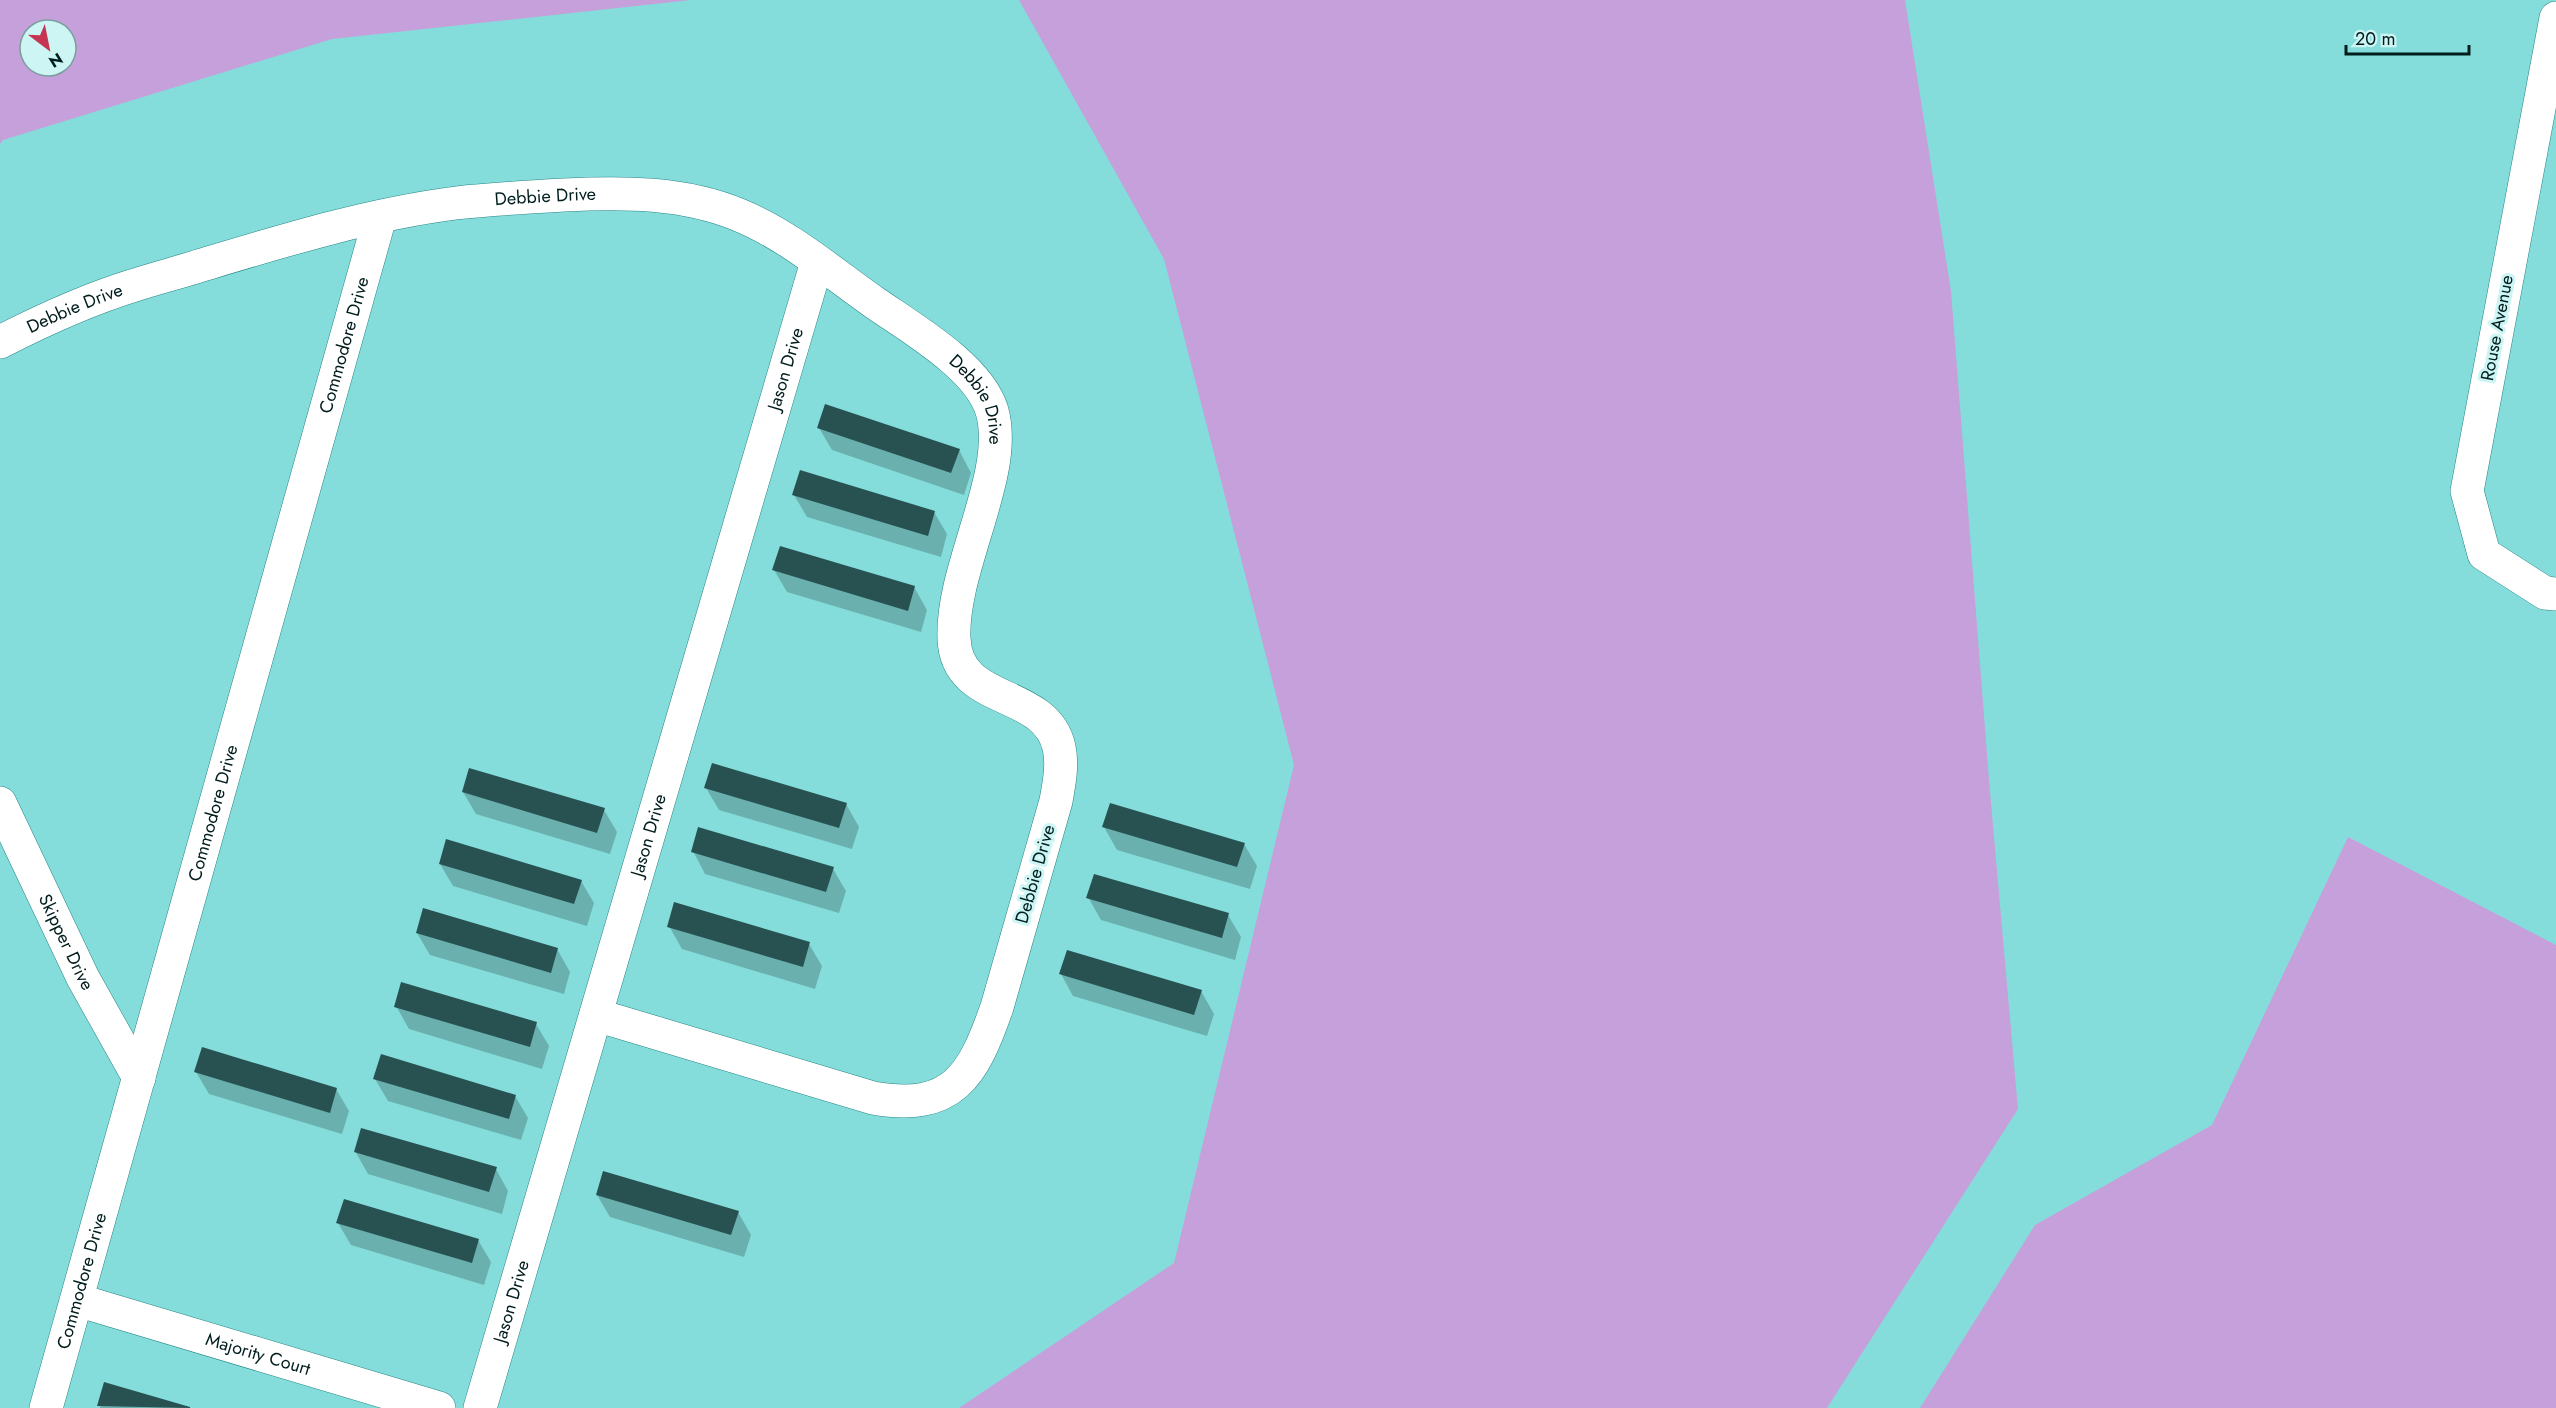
<svg xmlns="http://www.w3.org/2000/svg" width="2556" height="1408" font-family="Jost,sans-serif">
  <style>
    .green { fill: #c6a0da; fill-rule: evenodd }
    .shadow { fill: #0003 }
    .building { fill: #275251 }
    .lines { fill: none; stroke-linecap: round; stroke-linejoin: round }
    .minor-casing { stroke: #268685; stroke-width: 34 }
    .minor { stroke: #fff; stroke-width: 33 }
    .labels { text-anchor: middle; stroke-width: 6; stroke-linejoin: round; paint-order: stroke }
    .street-label { font-size: 18px; fill: #011d1d; stroke: #ccf5f4 }
  </style>
  <rect width="100%" height="100%" fill="#84dddb"/>
  <!-- green -->
  <path class="green" d="M 0,0 L 691,0 L 332,39 L 3,140 L 0,144 ZM 30,30 L 66,30 L 66,66 L 30,66 Z
    M 1019,0 L 1905,0 L 1951,291 L 1989,780 L 2018,1109 L 1827,1408 L 959,1408 L 1174,1263 L 1294,765 L 1164,259 Z
    M 2348,837 L 2556,945 L 2556,1408 L 1920,1408 L 2035,1225 L 2212,1125 Z"/>
  <!-- shadow -->
  <path class="shadow" d="M 819,428 L 959,450 L 971,473 L 964,495 L 832,450 Z
    M 794,495 L 934,512 L 947,534 L 941,557 L 807,517 Z
    M 774,570 L 914,587 L 927,610 L 921,632 L 787,592 Z
    M 706,788 L 846,804 L 859,827 L 852,849 L 719,810 Z
    M 463,792 L 604,810 L 617,832 L 610,854 L 476,814 Z
    M 1104,827 L 1244,844 L 1257,866 L 1250,889 L 1117,850 Z
    M 693,851 L 833,869 L 846,891 L 839,913 L 705,874 Z
    M 440,864 L 581,881 L 594,903 L 587,926 L 453,886 Z
    M 1088,897 L 1228,915 L 1241,937 L 1235,960 L 1101,920 Z
    M 669,926 L 809,944 L 822,966 L 815,989 L 682,949 Z
    M 417,933 L 557,949 L 570,972 L 564,994 L 430,955 Z
    M 1061,974 L 1201,991 L 1214,1014 L 1207,1036 L 1073,996 Z
    M 396,1006 L 536,1024 L 549,1046 L 542,1069 L 409,1029 Z
    M 196,1072 L 336,1089 L 349,1111 L 342,1134 L 209,1094 Z
    M 375,1079 L 515,1096 L 528,1118 L 521,1140 L 388,1101 Z
    M 355,1151 L 496,1169 L 508,1191 L 502,1214 L 368,1174 Z
    M 597,1195 L 738,1212 L 751,1235 L 744,1257 L 610,1217 Z
    M 338,1223 L 478,1240 L 491,1262 L 484,1285 L 351,1245 Z
    M 105,1384 L 187,1408 L 100,1408 Z"/>
  <!-- building -->
  <path class="building" d="M 825,404 L 960,449 L 951,473 L 817,428 Z
    M 800,470 L 935,511 L 928,536 L 792,495 Z
    M 780,546 L 915,586 L 908,611 L 772,570 Z
    M 712,763 L 847,803 L 839,828 L 704,788 Z
    M 469,768 L 605,808 L 597,833 L 462,792 Z
    M 1110,803 L 1245,843 L 1237,867 L 1102,827 Z
    M 698,827 L 834,867 L 826,892 L 691,852 Z
    M 446,839 L 582,880 L 574,904 L 439,864 Z
    M 1094,874 L 1229,913 L 1222,938 L 1086,898 Z
    M 674,902 L 810,942 L 803,967 L 667,927 Z
    M 423,908 L 558,948 L 551,973 L 416,933 Z
    M 1067,950 L 1202,990 L 1194,1015 L 1059,974 Z
    M 401,982 L 537,1022 L 530,1047 L 394,1007 Z
    M 202,1047 L 337,1088 L 330,1113 L 194,1072 Z
    M 381,1054 L 516,1095 L 509,1119 L 373,1079 Z
    M 361,1128 L 497,1167 L 489,1192 L 354,1152 Z
    M 603,1171 L 739,1211 L 731,1235 L 596,1195 Z
    M 344,1199 L 479,1239 L 472,1263 L 336,1223 Z
    M 104,1382 L 190,1407 L 190,1408 L 97,1406 Z"/>
  <g class="lines">
    <!-- minor casing -->
    <g class="minor-casing">
      <g id="minor">
        <path d="M 2556,18 L 2467,491 L 2484,554 L 2545,593 L 2556,594"/>
        <path id="s1" d="M 0,342 C 43,320 89,299 135,285 C 157,278 180,272 202,265 C 285,240 370,214 456,203 C 492,199 528,197 564,195 C 623,192 684,192 739,215 C 788,235 831,272 875,303 C 911,328 979,367 992,411 C 1010,473 951,568 954,638 C 956,707 1045,687 1059,747 C 1063,765 1059,784 1056,801 L 997,1007 C 973,1076 953,1112 873,1098 L 596,1015"/>
        <path id="s2" d="M 0,803 L 83,978 L 139,1078"/>
        <path id="s3" d="M 77,1300 L 439,1408"/>
        <path id="s4" d="M 46,1408 L 380,217"/>
        <path id="s5" d="M 480,1408 L 817,262"/>
      </g>
    </g>
    <!-- minor -->
    <use href="#minor" class="minor"/>
  </g>
  <g class="labels">
    <!-- street labels -->
    <g class="street-label">
      <text dy="6" stroke="none"><textPath href="#s1" startOffset="568">Debbie Drive</textPath></text>
      <text dy="6" stroke="none"><textPath href="#s1" startOffset="82">Debbie Drive</textPath></text>
      <text transform="translate(2497 328) rotate(-79)" y="6">Rouse Avenue</text>
      <text dy="6" stroke="none"><textPath href="#s4" startOffset="1104">Commodore Drive</textPath></text>
      <text dy="6" stroke="none"><textPath href="#s5" startOffset="1083">Jason Drive</textPath></text>
      <text dy="6" stroke="none"><textPath href="#s1" startOffset="1072">Debbie Drive</textPath></text>
      <text dy="6" stroke="none"><textPath href="#s4" startOffset="618">Commodore Drive</textPath></text>
      <text dy="6" stroke="none"><textPath href="#s5" startOffset="597">Jason Drive</textPath></text>
      <text transform="translate(1035 874) rotate(-74)" y="6">Debbie Drive</text>
      <text dy="6" stroke="none"><textPath href="#s2" startOffset="154">Skipper Drive</textPath></text>
      <text dy="6" stroke="none"><textPath href="#s4" startOffset="132">Commodore Drive</textPath></text>
      <text dy="6" stroke="none"><textPath href="#s5" startOffset="111">Jason Drive</textPath></text>
      <text dy="6" stroke="none"><textPath href="#s3" startOffset="189">Majority Court</textPath></text>
    </g>
  </g>
  <!-- north arrow -->
  <g transform="translate(48 48) rotate(148)"><circle r="28" fill="#ccf5f4" stroke="#7b9f9e" stroke-width="1.5"/>
  <path d="M0-4.5L10 22L0 15L-10 22Z" fill="#c53552"/>
  <text y="-9" font-size="16" font-weight="bold" text-anchor="middle" fill="#011d1d">N</text>
  </g>
  <!-- scale -->
  <path d="M2346 45v9h123v-9" fill="none" stroke="#011d1d" stroke-width="3"/>
  <text x="2355" y="45" font-size="18" fill="#011d1d" stroke="#ccf5f4" stroke-width="4.5" paint-order="stroke">20 m</text>
</svg>
